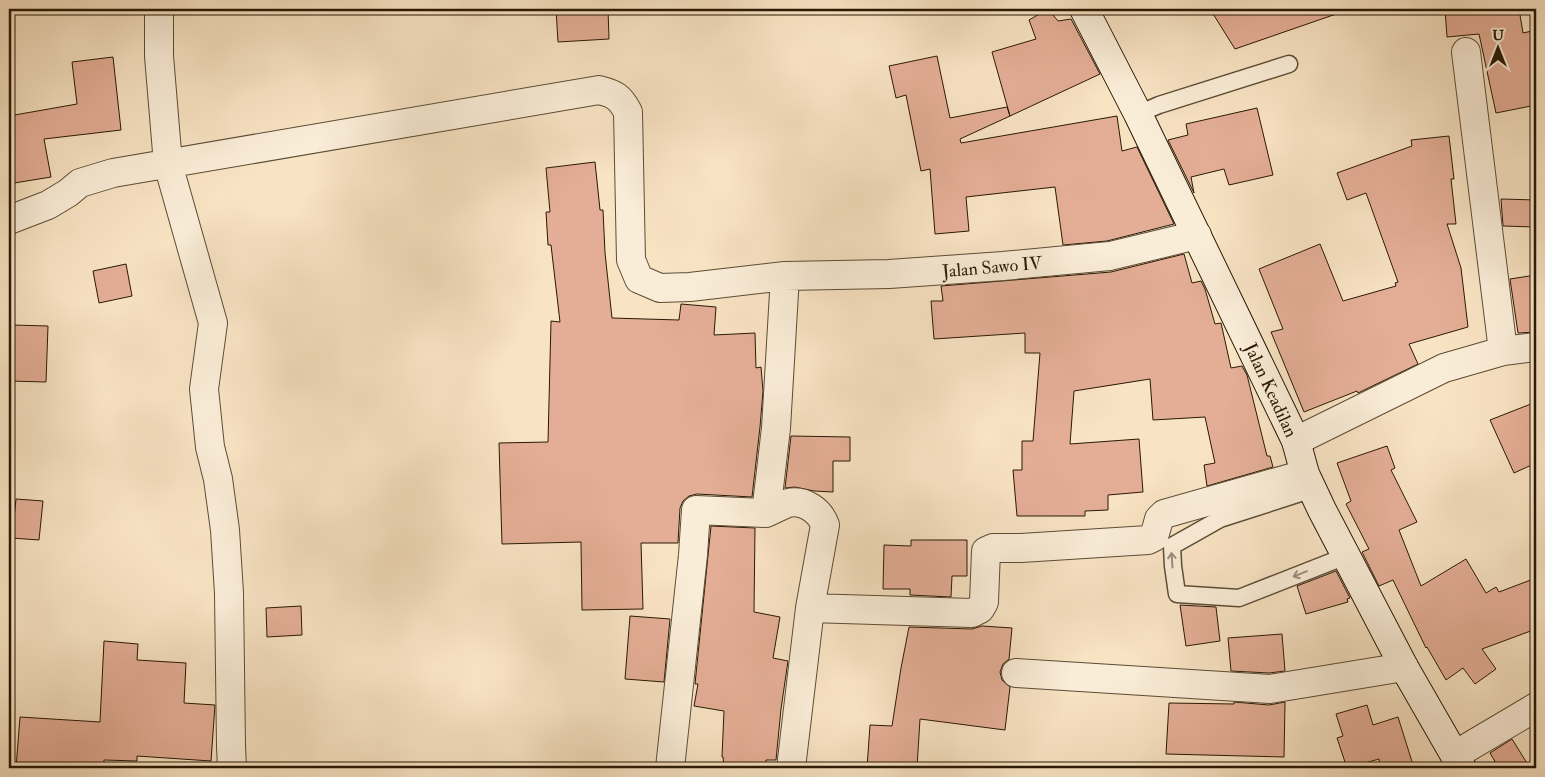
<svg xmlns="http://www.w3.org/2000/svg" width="1545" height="777" font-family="'IM FELL Double Pica',serif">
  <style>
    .building { fill: #e4ae96; stroke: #281904 }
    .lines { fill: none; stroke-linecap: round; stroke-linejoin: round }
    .lane-casing { stroke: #5c4c34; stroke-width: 19 }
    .street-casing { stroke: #5c4c34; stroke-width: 30 }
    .secondary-casing { stroke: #281904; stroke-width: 30 }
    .lane { stroke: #faedd8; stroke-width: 16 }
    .street { stroke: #faedd8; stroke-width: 28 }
    .secondary { stroke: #faedd8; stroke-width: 28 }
    .oneway { stroke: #9c8e79 }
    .labels { text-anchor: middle; stroke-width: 4.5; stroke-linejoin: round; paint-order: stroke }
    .street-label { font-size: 18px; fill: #281904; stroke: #faedd8 }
  </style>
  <rect width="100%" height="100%" fill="#f8e3c3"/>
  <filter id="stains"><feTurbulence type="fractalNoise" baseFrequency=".004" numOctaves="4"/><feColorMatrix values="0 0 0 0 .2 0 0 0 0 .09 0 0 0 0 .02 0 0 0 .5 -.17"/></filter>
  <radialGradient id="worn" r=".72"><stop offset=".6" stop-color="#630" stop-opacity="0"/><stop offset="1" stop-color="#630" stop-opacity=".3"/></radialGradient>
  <!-- building -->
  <path class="building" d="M 556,9 L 608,9 L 609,39 L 558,42 Z
    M 1048,9 L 1058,21 L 1071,19 L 1100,74 L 1010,116 L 992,52 L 1036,39 L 1029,20 Z
    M 1210,9 L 1338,9 L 1339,13 L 1235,49 Z
    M 1445,9 L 1519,9 L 1523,33 L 1532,31 L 1536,50 L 1536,105 L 1496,113 L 1479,34 L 1447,37 Z
    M 937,56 L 950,118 L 1007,107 L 1010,116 L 960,139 L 961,143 L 1117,116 L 1122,151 L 1137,147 L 1174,224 L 1107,241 L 1063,245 L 1055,187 L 966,197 L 969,231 L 935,234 L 930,169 L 921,171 L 906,95 L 896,98 L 889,66 Z
    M 113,57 L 121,130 L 44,139 L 51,177 L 14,183 L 9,156 L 9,116 L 77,104 L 72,62 Z
    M 1257,108 L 1273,175 L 1229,185 L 1224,169 L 1191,177 L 1194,193 L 1168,140 L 1188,135 L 1186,124 Z
    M 1449,136 L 1454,179 L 1451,179 L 1456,224 L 1447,224 L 1461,268 L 1468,327 L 1409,344 L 1418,364 L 1358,393 L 1357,391 L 1304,412 L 1271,332 L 1283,329 L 1259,269 L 1320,244 L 1343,301 L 1396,286 L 1395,283 L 1398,282 L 1366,193 L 1347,200 L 1337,173 L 1412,146 L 1411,140 Z
    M 595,162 L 600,210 L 603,210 L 605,253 L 612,318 L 679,320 L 681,304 L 716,307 L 714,335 L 755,333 L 756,368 L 761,367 L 763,391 L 760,427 L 752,497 L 697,494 L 689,496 L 683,501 L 680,508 L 678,543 L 641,543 L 643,609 L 582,610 L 581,542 L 502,544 L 499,443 L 548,442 L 551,321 L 560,322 L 551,245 L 548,245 L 546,212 L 550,212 L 546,168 Z
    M 1501,199 L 1536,200 L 1535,227 L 1503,226 Z
    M 1184,254 L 1192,283 L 1201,281 L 1205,289 L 1215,324 L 1221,323 L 1231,368 L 1242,366 L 1247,375 L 1267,456 L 1270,456 L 1273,467 L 1207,486 L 1204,465 L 1215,463 L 1205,417 L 1153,420 L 1150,379 L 1074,391 L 1070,444 L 1139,439 L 1143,492 L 1108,495 L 1108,510 L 1085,511 L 1085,516 L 1017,516 L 1013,470 L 1022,470 L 1022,441 L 1033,441 L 1040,353 L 1025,353 L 1025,333 L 934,339 L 931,301 L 943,301 L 941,286 L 1111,272 Z
    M 126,264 L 132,296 L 99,303 L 93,271 Z
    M 1536,275 L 1536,332 L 1518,333 L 1510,279 Z
    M 12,325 L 48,326 L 46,382 L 9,381 L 9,334 L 12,334 Z
    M 1536,402 L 1536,463 L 1514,473 L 1490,420 Z
    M 791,436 L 850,437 L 850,461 L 833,461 L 833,492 L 814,491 L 795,487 L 785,488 Z
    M 1387,446 L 1395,468 L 1391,470 L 1417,522 L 1399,530 L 1421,586 L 1466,559 L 1486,593 L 1496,587 L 1499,592 L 1536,578 L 1536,629 L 1482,649 L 1496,669 L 1475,684 L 1463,668 L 1446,680 L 1427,647 L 1426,648 L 1393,580 L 1379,586 L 1362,552 L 1369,549 L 1346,504 L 1351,501 L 1337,463 Z
    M 16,499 L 43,501 L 39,540 L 12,538 Z
    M 711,526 L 755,528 L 754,612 L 780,617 L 773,658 L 788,661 L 781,709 L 776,760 L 766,760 L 766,768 L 724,768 L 723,757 L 722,757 L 724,711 L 694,706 L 698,684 L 695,684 Z
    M 911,540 L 967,540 L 967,576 L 952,576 L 951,597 L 910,595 L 910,589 L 883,589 L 884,545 L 911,546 Z
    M 1336,571 L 1350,598 L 1347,599 L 1348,602 L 1306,614 L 1297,586 Z
    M 1180,605 L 1216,607 L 1220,641 L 1186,646 Z
    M 301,606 L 302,635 L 267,637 L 266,608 Z
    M 630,616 L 670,619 L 664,682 L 625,679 Z
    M 982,626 L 1012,628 L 1009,659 L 1003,664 L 1000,672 L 1002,680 L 1010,687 L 1005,730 L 920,719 L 917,768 L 867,768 L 870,725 L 892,726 L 901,668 L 909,627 L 972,629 Z
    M 1282,634 L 1285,671 L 1269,673 L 1231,671 L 1228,638 Z
    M 104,641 L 138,644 L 137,660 L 186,663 L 184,703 L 215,705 L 211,761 L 137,756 L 137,761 L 104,760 L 104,768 L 16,768 L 20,717 L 100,722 Z
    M 1234,702 L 1269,705 L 1285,702 L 1284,757 L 1166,754 L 1169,703 L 1234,704 Z
    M 1367,705 L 1373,725 L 1398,717 L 1414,768 L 1380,768 L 1379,759 L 1347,768 L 1337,738 L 1343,736 L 1336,714 Z
    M 1512,739 L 1530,768 L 1499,768 L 1490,753 Z"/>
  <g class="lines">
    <!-- lane casing -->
    <g class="lane-casing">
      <path id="lane" d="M 1138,114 L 1159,105 L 1289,64
        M 1313,489 L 1220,519 L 1172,546 L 1173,566 L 1177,594 L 1239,598 L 1346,556"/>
    </g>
    <!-- street casing -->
    <g class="street-casing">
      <path id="street" d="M 159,9 L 159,56 L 168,164 L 213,323 L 204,389 L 210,447 L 218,479 L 225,530 L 229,593 L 231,746 L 232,768
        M 1466,52 L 1503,351
        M 9,220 L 48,205 L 68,193 L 80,183 L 113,173 L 599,90 C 615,94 620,97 628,112 L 631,260 L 639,279 L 660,288 L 690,287 L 785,276 L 889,274 L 1003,266 L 1110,256 L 1197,235
        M 785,276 L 776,428 L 766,513 C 773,510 780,506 788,503 C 804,499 820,511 825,525 L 810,608 L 972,613 L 980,609 L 984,602 L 986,551 L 993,548 L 1021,548 L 1148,540 L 1154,537 L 1159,519 L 1164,514 L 1305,474
        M 1296,441 L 1444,368 L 1503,351 L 1536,347
        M 1016,673 L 1270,689 L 1404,667
        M 1455,755 L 1536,707
        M 670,768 L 693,555 L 696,510 L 766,513
        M 791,768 L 810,608"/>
    </g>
    <!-- secondary casing -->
    <g class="secondary-casing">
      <path id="secondary" d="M 1084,9 L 1138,114 L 1296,441 L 1305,474 L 1322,510 L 1404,667 L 1462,768"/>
    </g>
    <!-- lane -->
    <use href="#lane" class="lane"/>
    <!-- street -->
    <use href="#street" class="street"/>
    <!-- secondary -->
    <use href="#secondary" class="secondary"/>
  </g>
  <!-- one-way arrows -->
  <defs><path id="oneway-shaft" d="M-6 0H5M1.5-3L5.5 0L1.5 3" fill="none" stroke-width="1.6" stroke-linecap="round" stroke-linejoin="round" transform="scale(1.25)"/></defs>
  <g class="oneway">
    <use href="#oneway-shaft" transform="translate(1172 560) rotate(-94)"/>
    <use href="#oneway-shaft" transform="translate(1300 574) rotate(158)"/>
  </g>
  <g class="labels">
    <!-- street labels -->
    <g class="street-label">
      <text transform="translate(992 267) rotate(-5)" y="6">Jalan Sawo IV</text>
      <text transform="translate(1271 390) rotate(65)" y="6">Jalan Keadilan</text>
    </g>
  </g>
  <!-- margin -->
  <rect width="1545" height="777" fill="none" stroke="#f8e3c3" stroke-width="30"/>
  <rect x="10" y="10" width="1525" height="757" fill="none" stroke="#281904" stroke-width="2.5"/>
  <rect x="15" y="15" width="1515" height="747" fill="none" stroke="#281904"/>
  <!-- north arrow -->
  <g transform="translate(1498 48)" stroke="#faedd8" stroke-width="4" paint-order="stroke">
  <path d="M0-4L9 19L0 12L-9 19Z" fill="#281904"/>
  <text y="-8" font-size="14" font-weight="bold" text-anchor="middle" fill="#281904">U</text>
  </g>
  <rect width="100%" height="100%" filter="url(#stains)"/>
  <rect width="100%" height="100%" fill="url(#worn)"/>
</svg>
